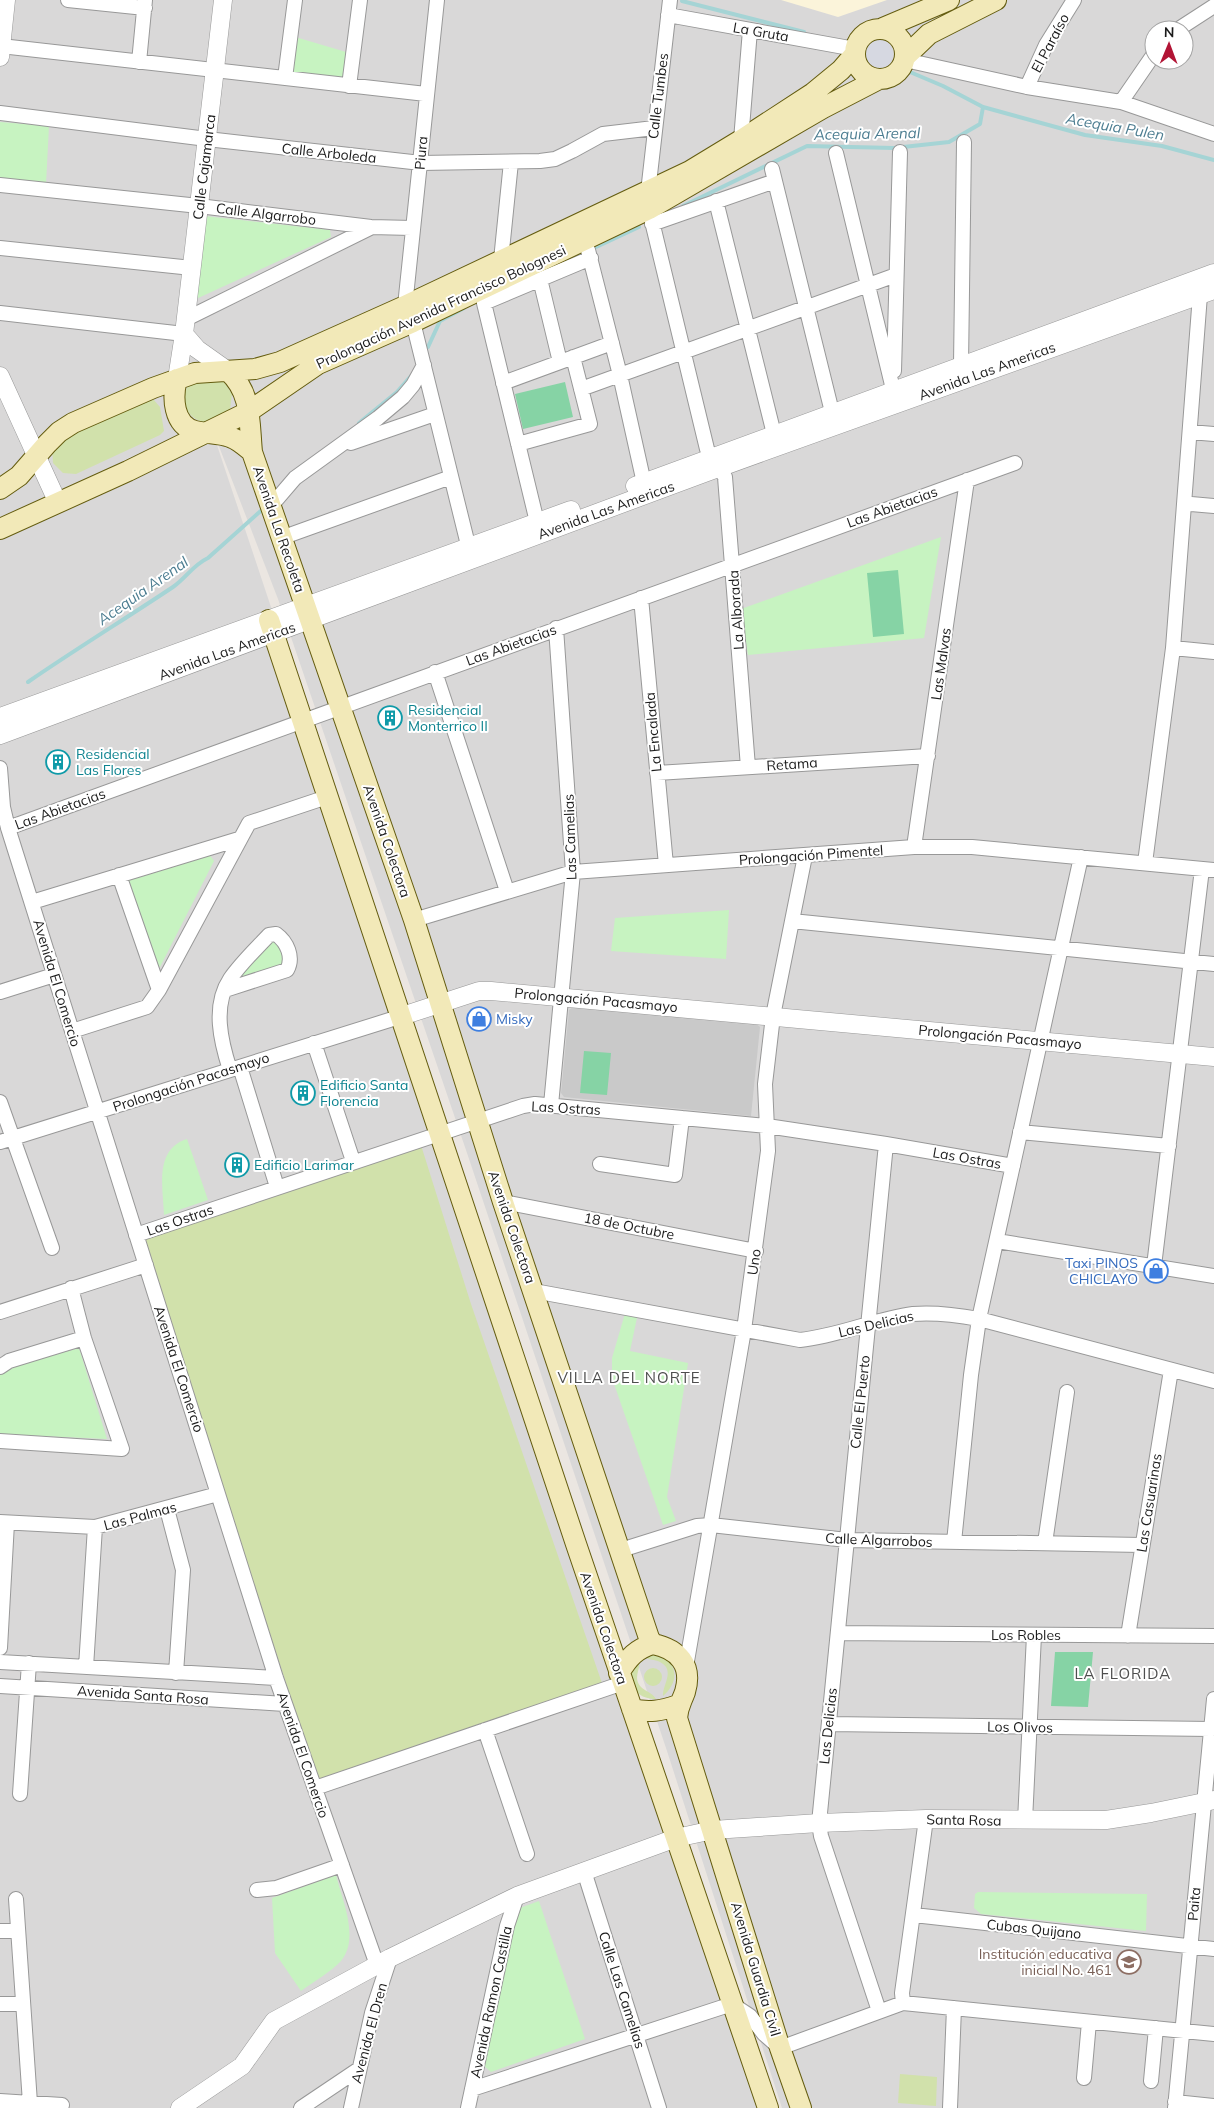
<svg xmlns="http://www.w3.org/2000/svg" width="1214" height="2108" font-family="Mulish,sans-serif">
  <style>
    .residential { fill: #d9d8d8; fill-rule: evenodd }
    .education { fill: #fbf4da }
    .religious { fill: #c9c9c9 }
    .grass { fill: #d1e1ab }
    .park { fill: #c7f3c1 }
    .pitch { fill: #86d3a5 }
    .plaza { fill: #d6d8e1 }
    .lines { fill: none; stroke-linecap: round; stroke-linejoin: round }
    .stream { stroke: #a5d4d5; stroke-width: 4 }
    .minor-casing { stroke: #989898; stroke-width: 16 }
    .tertiary-casing { stroke: #989898; stroke-width: 19 }
    .secondary-casing { stroke: #645c0f; stroke-width: 22 }
    .minor { stroke: #fff; stroke-width: 14 }
    .tertiary { stroke: #fff; stroke-width: 18 }
    .secondary { stroke: #f2e9b8; stroke-width: 20 }
    .labels { text-anchor: middle; stroke-width: 4; stroke-linejoin: round; paint-order: stroke }
    .street-label { font-size: 14px; fill: #1b1b1b; stroke: #fff }
    .culture-label { font-size: 14px; fill: #0d838f; stroke: #fff; text-anchor: start }
    .shop-label { font-size: 14px; fill: #366cbe; stroke: #fff; text-anchor: start }
    .education-label { font-size: 14px; fill: #785e54; stroke: #fff; text-anchor: end }
    .water-label { font-size: 15px; font-style: italic; fill: #4c7d91; stroke: #fff }
    .neighbourhood-label { font-size: 15px; letter-spacing: 1px; fill: #4e4e4e; stroke: #fff }
  </style>
  <rect width="100%" height="100%" fill="#ebe6e1"/>
  <!-- residential -->
  <path class="residential" d="M 0,0 L 1214,0 L 1214,2108 L 782,2108 L 667,1751 L 467,1153 L 278,599 L 208,418 L 771,2108 L 0,2108 ZM 1154,30 L 1184,30 L 1184,60 L 1154,60 Z"/>
  <!-- education -->
  <path class="education" d="M 781,0 L 887,0 L 838,17 Z"/>
  <!-- religious -->
  <path class="religious" d="M 573,1007 L 757,1024 L 760,1027 L 751,1116 L 564,1097 L 561,1093 L 569,1010 Z"/>
  <!-- grass -->
  <path class="grass" d="M 223,380 L 232,394 L 230,410 L 205,423 C 184,417 177,397 192,381 Z
    M 153,399 L 160,407 L 164,431 L 160,435 L 76,474 L 63,473 L 53,463 L 52,447 L 58,440 Z
    M 420,1142 L 471,1304 L 603,1686 L 318,1781 L 141,1238 Z
    M 650,1654 C 677,1656 682,1680 663,1696 C 662,1685 676,1670 660,1662 C 654,1659 649,1661 644,1656 Z
    M 639,1662 C 640,1668 637,1672 637,1678 C 638,1691 651,1690 656,1699 C 639,1699 630,1689 631,1672 Z
    M644 1677a9 9 0 1 1 18 0a9 9 0 1 1-18 0Z
    M 900,2074 L 937,2077 L 936,2106 L 898,2103 Z"/>
  <!-- park -->
  <path class="park" d="M 292,36 L 346,52 L 344,79 L 290,73 Z
    M 0,122 L 49,126 L 46,184 L 0,178 Z
    M 205,216 L 330,230 L 331,237 L 196,299 Z
    M 941,537 L 924,638 L 748,655 L 741,609 Z
    M 209,854 L 214,861 L 160,967 L 156,966 L 127,881 Z
    M 729,910 L 726,959 L 611,951 L 615,918 Z
    M 268,941 L 274,941 L 282,945 L 286,968 L 238,983 L 235,977 Z
    M 187,1139 L 208,1200 L 164,1215 C 163,1188 154,1149 187,1139 Z
    M 626,1310 L 638,1313 L 630,1351 L 688,1363 L 667,1497 L 676,1521 L 663,1525 L 612,1378 L 612,1358 Z
    M 79,1348 L 107,1439 L 0,1434 L 0,1375 L 16,1366 Z
    M 336,1875 C 342,1900 360,1938 341,1961 C 332,1971 313,1982 301,1991 L 275,1953 L 272,1898 Z
    M 978,1892 L 1147,1894 L 1146,1931 L 981,1914 L 974,1908 L 975,1894 Z
    M 539,1901 L 585,2039 L 491,2072 L 483,2065 L 517,1909 Z"/>
  <!-- pitch -->
  <path class="pitch" d="M 565,382 L 573,417 L 523,429 L 515,394 Z
    M 898,570 L 904,634 L 873,637 L 867,573 Z
    M 584,1051 L 611,1053 L 607,1095 L 580,1093 Z
    M 1055,1652 L 1093,1652 L 1088,1707 L 1051,1706 Z"/>
  <!-- plaza -->
  <path class="plaza" d="M861 54a16 16 0 1 1 32 0a16 16 0 1 1-32 0Z"/>
  <g class="lines">
    <!-- stream -->
    <path class="stream" d="M 682,1 L 804,32
      M 910,72 L 943,86 L 983,107 L 1085,135 L 1162,146 L 1214,160
      M 683,206 L 807,146 L 894,148 L 949,142 L 980,124 L 983,107
      M 594,248 L 639,227
      M 550,267 L 580,255
      M 428,347 L 440,321 L 464,308
      M 359,423 L 397,392 L 411,376
      M 28,682 C 76,649 125,619 173,587 C 186,578 193,565 208,558 L 264,508"/>
    <!-- minor casing -->
    <g class="minor-casing">
      <path id="minor" d="M 68,0 L 145,8
        M 668,15 L 855,49
        M 1177,30 L 1214,6
        M 1,46 L 426,94
        M 905,60 L 1027,87 L 1121,102 L 1214,134
        M 139,62 L 145,0
        M 285,78 L 295,0
        M 349,86 L 360,0
        M 1027,87 L 1046,45 L 1074,0
        M 1121,102 L 1154,54
        M 0,113 L 207,139 L 421,163 L 540,161 L 555,159 L 572,151 L 603,134 L 654,128
        M 741,140 L 750,30
        M 836,153 L 893,389
        M 772,169 L 832,412
        M 0,185 L 199,206 L 371,227 L 412,228
        M 648,192 L 670,0
        M 716,201 L 774,434
        M 649,209 L 707,449 L 725,477 L 748,767
        M 652,224 L 775,181
        M 0,248 L 192,268
        M 588,250 L 620,375 L 644,483
        M 501,260 L 511,162
        M 540,279 L 560,362
        M 405,306 L 437,0
        M 0,313 L 184,334
        M 186,319 L 370,228
        M 413,322 L 471,557
        M 894,371 L 900,152
        M 963,374 L 961,365 L 964,142
        M 503,383 L 612,343
        M 581,389 L 896,275
        M 1190,432 L 1214,434
        M 351,443 L 435,414
        M 518,444 L 590,424 L 573,357
        M 1191,504 L 1214,506
        M 271,506 L 295,478 L 378,418 L 403,397 L 413,385 L 424,365
        M 537,522 L 484,303 L 591,258
        M 281,538 L 451,477
        M 641,598 L 666,865
        M 1173,648 L 1214,652
        M 435,672 L 507,891
        M 0,768 L 3,807 L 8,828 L 276,1678 L 377,1965
        M 657,773 L 928,756
        M 8,828 L 1015,463
        M 914,847 L 967,480
        M 1145,863 L 1173,648 L 1200,295
        M 119,875 L 159,990
        M 32,902 L 239,839
        M 414,920 L 573,872 L 914,847 L 972,847 L 1214,870
        M 792,921 L 1214,964
        M 225,990 L 287,970 C 294,957 287,942 276,934 L 269,935 C 256,949 241,963 230,979 C 212,1006 221,1042 230,1070
        M 0,992 L 54,975
        M 72,1031 L 147,1007 L 159,990 L 249,823 L 327,797
        M 314,1043 L 353,1161
        M 240,1067 L 277,1187
        M 0,1102 L 52,1248
        M 551,1105 L 573,872 L 556,628
        M 1020,1132 L 1169,1146
        M 0,1142 L 399,1017
        M 600,1164 L 675,1175 L 682,1118
        M 503,1202 L 756,1251
        M 136,1235 L 523,1106 L 535,1104 L 767,1126 L 886,1144 L 1013,1166
        M 997,1241 L 1214,1276
        M 1154,1266 L 1202,869
        M 534,1291 L 800,1340 C 839,1336 875,1319 913,1314 C 936,1312 957,1315 979,1319 L 1214,1381
        M 0,1312 L 146,1265
        M 0,1367 L 9,1361 L 84,1338
        M 0,1441 L 122,1449 L 84,1338 L 71,1288
        M 167,1509 L 183,1570 L 176,1673
        M 0,1522 L 95,1527 L 218,1494
        M 954,1542 L 971,1375 L 979,1319 L 1081,857
        M 1045,1543 L 1067,1392
        M 621,1550 L 697,1526 L 711,1525 L 847,1540 L 1142,1545
        M 838,1633 L 1214,1636
        M 1128,1636 L 1171,1370
        M 0,1648 L 7,1523
        M 0,1662 L 276,1678
        M 86,1667 L 95,1527
        M 686,1667 L 744,1330 L 768,1151 L 765,1084 L 773,1016 L 805,856
        M 0,1686 L 285,1704
        M 829,1724 L 1211,1729
        M 485,1730 L 527,1854
        M 315,1788 L 623,1683
        M 20,1794 L 29,1663
        M 1025,1821 L 1034,1635
        M 584,1871 L 659,2108
        M 257,1890 L 276,1888 L 342,1865
        M 16,1899 L 30,2103
        M 914,1915 L 1214,1949
        M 0,1931 L 18,1931
        M 903,2003 L 902,1993 L 926,1819
        M 0,2004 L 23,2004
        M 879,2011 L 821,1836 L 819,1823 L 886,1144
        M 1084,2078 L 1089,2022
        M 1151,2081 L 1156,2028
        M 472,2089 L 732,2004 L 750,2016 L 764,2034 L 780,2048 L 903,2003 L 1214,2034
        M 0,2101 L 62,2105
        M 1175,2102 L 1214,2106
        M 301,2108 L 359,2069
        M 351,2108 L 372,2013 L 390,1958
        M 468,2108 L 507,1926 L 517,1896
        M 950,2108 L 954,2008
        M 1175,2108 L 1214,1699"/>
    </g>
    <!-- tertiary casing -->
    <g class="tertiary-casing">
      <path id="tertiary" d="M 0,57 L 6,0
        M 184,334 L 197,349 L 228,371
        M 0,376 L 58,503
        M 177,379 L 184,334 L 223,0
        M 635,486 L 1214,273
        M 0,717 L 571,510
        M 0,735 L 707,472 L 1214,290
        M 399,1017 L 479,991 L 491,991 L 1214,1057
        M 180,2108 L 242,2066 L 274,2021 L 390,1958 L 517,1896 L 676,1838 L 713,1830 L 819,1823 L 926,1819 L 1106,1820 L 1151,1813 L 1214,1800"/>
    </g>
    <!-- secondary casing -->
    <g class="secondary-casing">
      <path id="secondary" d="M 883,28 L 949,0
        M855 54a25 25 0 1 1 50 0a25 25 0 1 1-50 0Z
        M 905,57 L 929,34 L 996,0
        M 228,371 C 252,393 249,421 252,452 L 414,920 L 503,1202 L 649,1638 L 653,1644 C 678,1649 693,1665 685,1692 C 681,1703 678,1706 677,1718 L 780,2048 L 801,2108
        M 177,379 C 172,397 173,425 195,431 C 207,434 219,433 230,437 C 239,440 245,446 252,452
        M 0,489 L 19,476 L 47,444 L 59,432 L 73,423 L 153,388 L 195,373 L 255,369 L 280,362 L 405,306 L 690,171 L 741,140 L 813,93 L 841,70 L 854,55
        M 0,529 L 128,471 L 248,412 L 318,364 L 413,322 L 649,209 L 823,108 L 879,79
        M 269,620 L 576,1544 L 768,2108
        M 619,1673 C 629,1657 636,1649 653,1644
        M 632,1709 C 649,1713 661,1711 678,1705"/>
    </g>
    <!-- minor -->
    <use href="#minor" class="minor"/>
    <!-- tertiary -->
    <use href="#tertiary" class="tertiary"/>
    <!-- secondary -->
    <use href="#secondary" class="secondary"/>
  </g>
  <!-- icons -->
  <defs>
    <g id="building-ring" transform="scale(1.25)"><circle r="9.5" fill="#fff" stroke="#0f9aa8" stroke-width="1.5"/><path d="M-4-6H4V6H1V3H-1V6H-4ZM-2.5-4.3h1.7v1.8h-1.7ZM.8-4.3h1.7v1.8H.8ZM-2.5-1h1.7V.8h-1.7ZM.8-1h1.7V.8H.8Z" fill="#0f9aa8"/></g>
    <g id="shop-ring" transform="scale(1.25)"><circle r="9.5" fill="#fff" stroke="#3f7fe0" stroke-width="1.5"/><path d="M-5-2.5h2.3a2.7 3.5 0 0 1 5.4 0H5L5.5 6h-11ZM-1.5-2.5h3a1.5 2.3 0 0 0-3 0Z" fill="#3f7fe0"/></g>
    <g id="school-ring" transform="scale(1.25)"><circle r="9.5" fill="#fff" stroke="#8d6e63" stroke-width="1.5"/><path d="M0-5L7-2L0 1L-7-2ZM-4 1L0 2.5L4 1V4Q0 6-4 4Z" fill="#8d6e63"/></g>
  </defs>
  <g fill-rule="evenodd">
    <use href="#building-ring" x="390" y="718"/>
    <use href="#building-ring" x="58" y="762"/>
    <use href="#shop-ring" x="479" y="1019"/>
    <use href="#building-ring" x="303" y="1093"/>
    <use href="#building-ring" x="237" y="1165"/>
    <use href="#shop-ring" x="1156" y="1271"/>
    <use href="#school-ring" x="1129" y="1962"/>
  </g>
  <g class="labels">
    <!-- street labels -->
    <g class="street-label">
      <text transform="translate(761 32) rotate(10)" y="5">La Gruta</text>
      <text transform="translate(1050 43) rotate(-62)" y="5">El Paraíso</text>
      <text transform="translate(658 96) rotate(-83)" y="5">Calle Tumbes</text>
      <text transform="translate(329 153) rotate(6)" y="5">Calle Arboleda</text>
      <text transform="translate(421 153) rotate(-85)" y="5">Piura</text>
      <text transform="translate(204 167) rotate(-83)" y="5">Calle Cajamarca</text>
      <text transform="translate(266 214) rotate(7)" y="5">Calle Algarrobo</text>
      <text transform="translate(441 307) rotate(-25)" y="5">Prolongación Avenida Francisco Bolognesi</text>
      <text transform="translate(987 371) rotate(-20)" y="5">Avenida Las Americas</text>
      <text transform="translate(892 507) rotate(-20)" y="5">Las Abietacias</text>
      <text transform="translate(606 510) rotate(-20)" y="5">Avenida Las Americas</text>
      <text transform="translate(279 529) rotate(71)" y="5">Avenida La Recoleta</text>
      <text transform="translate(736 610) rotate(-94)" y="5">La Alborada</text>
      <text transform="translate(511 645) rotate(-20)" y="5">Las Abietacias</text>
      <text transform="translate(227 651) rotate(-20)" y="5">Avenida Las Americas</text>
      <text transform="translate(941 664) rotate(-82)" y="5">Las Malvas</text>
      <text transform="translate(653 732) rotate(-95)" y="5">La Encalada</text>
      <text transform="translate(792 764) rotate(-4)" y="5">Retama</text>
      <text transform="translate(60 809) rotate(-20)" y="5">Las Abietacias</text>
      <text transform="translate(570 837) rotate(-92)" y="5">Las Camelias</text>
      <text transform="translate(387 841) rotate(71)" y="5">Avenida Colectora</text>
      <text transform="translate(811 855) rotate(-4)" y="5">Prolongación Pimentel</text>
      <text transform="translate(57 983) rotate(73)" y="5">Avenida El Comercio</text>
      <text transform="translate(596 1000) rotate(5)" y="5">Prolongación Pacasmayo</text>
      <text transform="translate(1000 1037) rotate(5)" y="5">Prolongación Pacasmayo</text>
      <text transform="translate(191 1082) rotate(-18)" y="5">Prolongación Pacasmayo</text>
      <text transform="translate(566 1108) rotate(3)" y="5">Las Ostras</text>
      <text transform="translate(967 1158) rotate(10)" y="5">Las Ostras</text>
      <text transform="translate(180 1220) rotate(-19)" y="5">Las Ostras</text>
      <text transform="translate(629 1226) rotate(11)" y="5">18 de Octubre</text>
      <text transform="translate(512 1227) rotate(71)" y="5">Avenida Colectora</text>
      <text transform="translate(754 1262) rotate(-82)" y="5">Uno</text>
      <text transform="translate(876 1324) rotate(-13)" y="5">Las Delicias</text>
      <text transform="translate(179 1369) rotate(72)" y="5">Avenida El Comercio</text>
      <text transform="translate(860 1402) rotate(-84)" y="5">Calle El Puerto</text>
      <text transform="translate(1149 1503) rotate(-81)" y="5">Las Casuarinas</text>
      <text transform="translate(140 1516) rotate(-15)" y="5">Las Palmas</text>
      <text transform="translate(879 1540) rotate(2)" y="5">Calle Algarrobos</text>
      <text transform="translate(604 1628) rotate(71)" y="5">Avenida Colectora</text>
      <text x="1026" y="1640">Los Robles</text>
      <text transform="translate(143 1695) rotate(4)" y="5">Avenida Santa Rosa</text>
      <text transform="translate(828 1726) rotate(-84)" y="5">Las Delicias</text>
      <text transform="translate(1020 1727) rotate(1)" y="5">Los Olivos</text>
      <text transform="translate(303 1755) rotate(71)" y="5">Avenida El Comercio</text>
      <text transform="translate(964 1820) rotate(1)" y="5">Santa Rosa</text>
      <text transform="translate(1194 1904) rotate(-85)" y="5">Paita</text>
      <text transform="translate(1034 1929) rotate(6)" y="5">Cubas Quijano</text>
      <text transform="translate(756 1969) rotate(73)" y="5">Avenida Guardia Civil</text>
      <text transform="translate(622 1990) rotate(72)" y="5">Calle Las Camelias</text>
      <text transform="translate(491 2002) rotate(-78)" y="5">Avenida Ramon Castilla</text>
      <text transform="translate(369 2033) rotate(-75)" y="5">Avenida El Dren</text>
    </g>
    <!-- culture labels -->
    <g class="culture-label">
      <text x="408" y="715">Residencial<tspan x="408" dy="16">Monterrico II</tspan></text>
      <text x="76" y="759">Residencial<tspan x="76" dy="16">Las Flores</tspan></text>
      <text x="320" y="1090">Edificio Santa<tspan x="320" dy="16">Florencia</tspan></text>
      <text x="254" y="1170">Edificio Larimar</text>
    </g>
    <!-- shop labels -->
    <g class="shop-label">
      <text x="496" y="1024">Misky</text>
      <text x="1138" y="1268" text-anchor="end">Taxi PINOS<tspan x="1138" dy="16">CHICLAYO</tspan></text>
    </g>
    <!-- education labels -->
    <g class="education-label">
      <text x="1112" y="1959">Institución educativa<tspan x="1112" dy="16">inicial No. 461</tspan></text>
    </g>
    <!-- water labels -->
    <g class="water-label">
      <text transform="translate(1115 127) rotate(10)" y="5">Acequia Pulen</text>
      <text transform="translate(867 134) rotate(-1)" y="5">Acequia Arenal</text>
      <text transform="translate(143 591) rotate(-35)" y="5">Acequia Arenal</text>
    </g>
    <!-- neighbourhood labels -->
    <g class="neighbourhood-label">
      <text x="629" y="1383">VILLA DEL NORTE</text>
      <text x="1123" y="1679">LA FLORIDA</text>
    </g>
  </g>
  <!-- north arrow -->
  <g transform="translate(1169 45) rotate(1)"><circle r="24" fill="#ffffff" stroke="#a4a4a4"/>
  <path d="M0-4L9 19L0 12L-9 19Z" fill="#b21435"/>
  <text y="-8" font-size="14" font-weight="bold" text-anchor="middle" fill="#1b1b1b">N</text>
  </g>
</svg>
